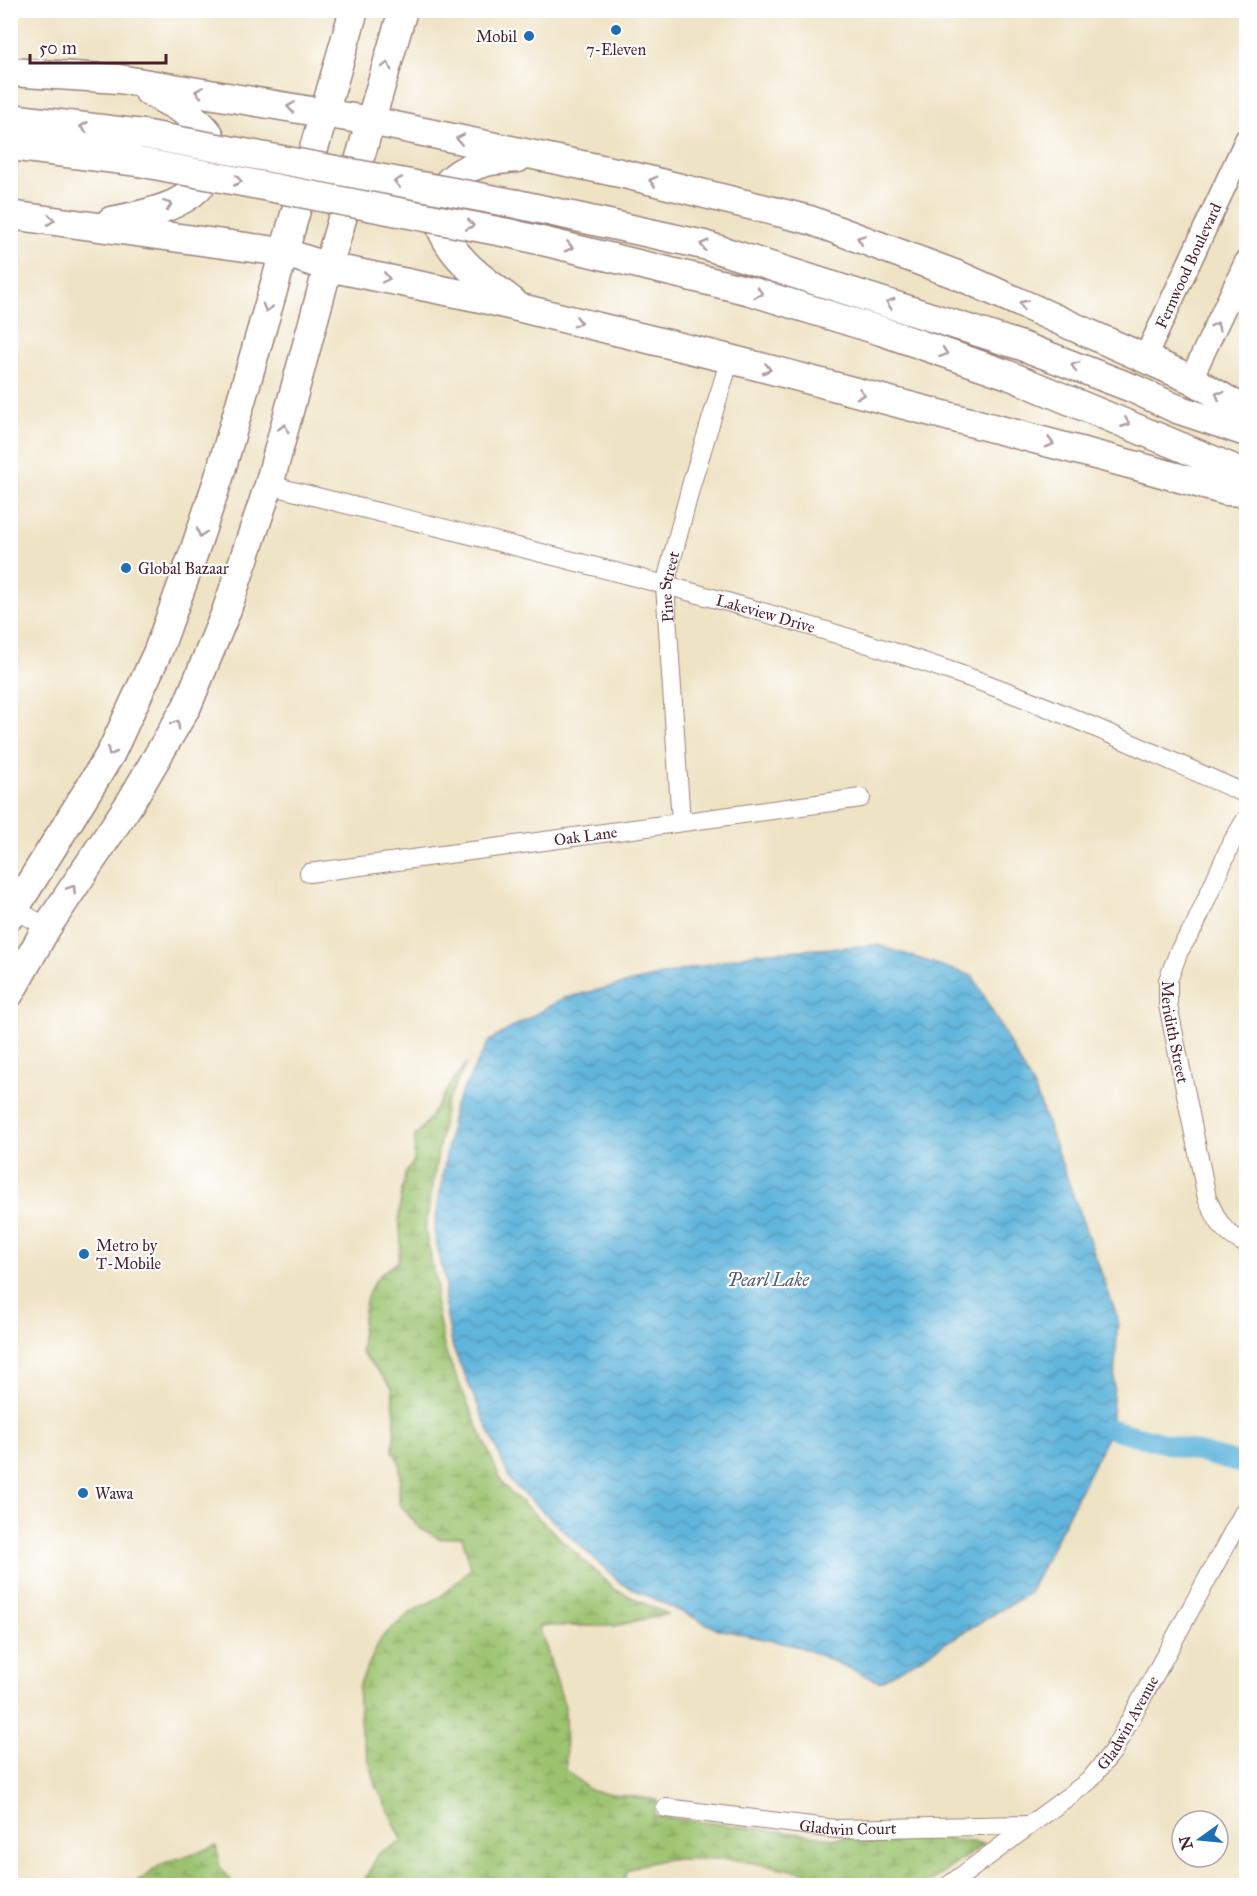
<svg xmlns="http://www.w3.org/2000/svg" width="1257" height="1896" font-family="'IM FELL Great Primer',serif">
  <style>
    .wetland { fill: url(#wetland-marsh); stroke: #73714d; stroke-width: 1.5 }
    .water { fill: url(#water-waves); stroke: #556a84; stroke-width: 1.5 }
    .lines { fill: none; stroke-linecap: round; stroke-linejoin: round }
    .canal { stroke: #60b5dc; stroke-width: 20 }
    .minor-casing { stroke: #9c8178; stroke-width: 20 }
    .tertiary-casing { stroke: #9c8178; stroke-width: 25 }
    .primary-casing { stroke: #9c8178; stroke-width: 31 }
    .minor { stroke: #fff; stroke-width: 18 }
    .tertiary { stroke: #fff; stroke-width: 22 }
    .primary { stroke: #fff; stroke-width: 28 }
    .primary-bridge-casing { stroke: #9c8178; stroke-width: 31; stroke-linecap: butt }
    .primary-bridge { stroke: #fff; stroke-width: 28 }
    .oneway { stroke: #ae9aa0 }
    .poi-dot { fill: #1f6fb2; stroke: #fff; stroke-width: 2 }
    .labels { text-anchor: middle; stroke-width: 4.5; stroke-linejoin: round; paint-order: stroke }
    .poi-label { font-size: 16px; fill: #4a1f2b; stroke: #fff; text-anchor: start }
    .street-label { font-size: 16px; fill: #4a1f2b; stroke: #fff }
    .water-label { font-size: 18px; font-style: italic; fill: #535b72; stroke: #fff }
  </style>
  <defs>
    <pattern id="wetland-marsh" width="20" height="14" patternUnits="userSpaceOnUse" patternTransform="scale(1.5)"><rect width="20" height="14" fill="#9cc36f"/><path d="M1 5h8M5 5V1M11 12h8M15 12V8" fill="none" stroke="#819e5b"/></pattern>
    <pattern id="water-waves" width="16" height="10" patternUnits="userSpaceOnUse" patternTransform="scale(1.5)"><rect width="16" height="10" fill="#60b5dc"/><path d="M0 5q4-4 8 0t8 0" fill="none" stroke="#5193b3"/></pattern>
  </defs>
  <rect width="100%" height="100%" fill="#fff"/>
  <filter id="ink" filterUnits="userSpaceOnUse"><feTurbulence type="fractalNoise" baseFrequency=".0167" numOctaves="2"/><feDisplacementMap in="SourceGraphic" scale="12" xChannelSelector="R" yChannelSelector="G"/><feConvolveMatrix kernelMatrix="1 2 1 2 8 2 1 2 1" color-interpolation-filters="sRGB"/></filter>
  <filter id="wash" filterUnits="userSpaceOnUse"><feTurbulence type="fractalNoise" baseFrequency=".008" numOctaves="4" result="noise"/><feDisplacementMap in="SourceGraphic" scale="24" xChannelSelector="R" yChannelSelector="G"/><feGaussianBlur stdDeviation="1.35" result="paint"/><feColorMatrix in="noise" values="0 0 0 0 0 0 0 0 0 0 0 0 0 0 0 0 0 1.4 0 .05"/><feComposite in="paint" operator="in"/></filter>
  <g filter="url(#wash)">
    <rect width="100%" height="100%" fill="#efe3c5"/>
    <!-- wetland -->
    <path class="wetland" d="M 467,1063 L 446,1104 L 425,1231 L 437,1285 L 435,1302 L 445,1351 L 503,1485 L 614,1589 L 667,1614 L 614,1626 L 539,1626 L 565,1707 L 566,1770 L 591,1791 L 657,1800 L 654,1816 L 834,1838 L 926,1836 L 984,1844 L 926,1885 L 828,1885 L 827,1882 L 810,1873 L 732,1859 L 667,1859 L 639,1865 L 627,1871 L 622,1885 L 362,1885 L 379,1853 L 403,1842 L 376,1785 L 361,1732 L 358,1688 L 381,1638 L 411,1612 L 443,1595 L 471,1568 L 462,1536 L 441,1539 L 419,1528 L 399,1503 L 400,1464 L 393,1451 L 395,1418 L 392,1387 L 361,1352 C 364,1314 359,1283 398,1262 L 401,1243 L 399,1217 L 401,1196 L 405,1174 L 414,1161 L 415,1136 C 436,1114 447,1085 467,1063 Z
      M 216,1846 L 220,1868 L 234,1885 L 133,1885 L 162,1864 Z"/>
    <!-- water -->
    <path class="water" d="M 877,945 L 973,976 L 1035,1090 L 1118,1319 L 1111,1429 L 1029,1593 L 880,1682 L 801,1647 L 718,1629 L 621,1583 L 511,1482 L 453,1348 L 444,1300 L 446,1284 L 434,1231 L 454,1107 L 489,1041 L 564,998 L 757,953 Z"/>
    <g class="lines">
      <!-- canal -->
      <path class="canal" d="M 1111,1429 L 1246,1465"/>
    </g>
  </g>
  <g filter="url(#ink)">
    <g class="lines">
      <!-- minor casing -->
      <g class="minor-casing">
        <g id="minor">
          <path id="s1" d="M 269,485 C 499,543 731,595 956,673 C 1055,707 1150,752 1246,794"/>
          <path id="s2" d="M 1246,819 L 1231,844 L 1195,925 L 1179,951 L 1168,980 L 1168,1005 L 1207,1198 C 1218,1222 1222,1232 1246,1244"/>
          <path id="s3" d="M 681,822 L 665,585 L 692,482 L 730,359"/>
          <path id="s4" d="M 309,873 L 861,798"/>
          <path d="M 14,909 L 47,927"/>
          <path id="s5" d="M 666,1808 L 836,1829 L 1030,1825"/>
          <path id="s6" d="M 948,1886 L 1089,1781 L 1113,1751 L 1246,1508"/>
        </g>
      </g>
      <!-- tertiary casing -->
      <g class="tertiary-casing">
        <g id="tertiary">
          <path id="s7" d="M 1145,358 L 1246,140"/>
          <path d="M 1191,379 L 1246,262"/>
        </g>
      </g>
      <!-- primary casing -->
      <g class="primary-casing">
        <path id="primary" d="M 10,72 L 119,79 L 371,121 L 620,173 L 810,220 L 960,276 L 1191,379 L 1246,411
          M 10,118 L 143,134
          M 10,146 L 139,162
          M 517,204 L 704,245 L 1022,346 L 1132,388 L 1177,409 L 1246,432
          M 10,215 L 283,252 L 328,267 L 476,297 L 730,359 L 1137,466 L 1226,491 L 1246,492
          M 111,221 C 148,214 209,203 212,157 C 213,150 212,139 209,134 C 195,114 170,103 149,92
          M 513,234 L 750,291 L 881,331 L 1006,374 L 1246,474
          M 513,302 C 497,289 477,277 463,261 C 425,221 427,178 486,162 C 496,160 508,159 518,158
          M 10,916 L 111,753 L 158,651 L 194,552 L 219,477 L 354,10
          M 10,993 L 47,927 L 130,803 L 187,706 L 226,612 L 269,485 L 328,267 L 403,10"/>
      </g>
      <!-- minor -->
      <use href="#minor" class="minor"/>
      <!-- tertiary -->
      <use href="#tertiary" class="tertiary"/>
      <!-- primary -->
      <use href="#primary" class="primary"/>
      <!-- primary-bridge casing -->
      <g class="primary-bridge-casing">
        <path id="primary-bridge" d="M 143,134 L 517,204
          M 139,162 L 513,234"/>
      </g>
      <!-- primary-bridge -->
      <use href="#primary-bridge" class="primary-bridge"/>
    </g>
    <!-- one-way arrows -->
    <defs><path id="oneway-chevron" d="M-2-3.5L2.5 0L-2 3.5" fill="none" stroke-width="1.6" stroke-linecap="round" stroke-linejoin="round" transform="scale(1.5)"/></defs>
    <g class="oneway">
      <use href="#oneway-chevron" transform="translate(387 66) rotate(-74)"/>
      <use href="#oneway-chevron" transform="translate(199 92) rotate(-171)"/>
      <use href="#oneway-chevron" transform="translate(291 107) rotate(-171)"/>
      <use href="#oneway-chevron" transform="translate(84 127) rotate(-173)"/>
      <use href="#oneway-chevron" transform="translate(460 139) rotate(-168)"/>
      <use href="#oneway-chevron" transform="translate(238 181) rotate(11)"/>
      <use href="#oneway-chevron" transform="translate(653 181) rotate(-166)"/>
      <use href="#oneway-chevron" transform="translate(398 182) rotate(-169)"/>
      <use href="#oneway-chevron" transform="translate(168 205) rotate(-21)"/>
      <use href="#oneway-chevron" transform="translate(51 220) rotate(7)"/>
      <use href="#oneway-chevron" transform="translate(470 225) rotate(11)"/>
      <use href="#oneway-chevron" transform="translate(861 239) rotate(-159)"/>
      <use href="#oneway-chevron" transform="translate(704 245) rotate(-165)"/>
      <use href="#oneway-chevron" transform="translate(569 247) rotate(13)"/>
      <use href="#oneway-chevron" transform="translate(386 278) rotate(12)"/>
      <use href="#oneway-chevron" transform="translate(759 293) rotate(17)"/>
      <use href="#oneway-chevron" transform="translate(890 303) rotate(-162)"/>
      <use href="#oneway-chevron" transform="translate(1023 304) rotate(-156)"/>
      <use href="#oneway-chevron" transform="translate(267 308) rotate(106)"/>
      <use href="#oneway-chevron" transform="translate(578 322) rotate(14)"/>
      <use href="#oneway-chevron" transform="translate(1216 326) rotate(-65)"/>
      <use href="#oneway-chevron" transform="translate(944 353) rotate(19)"/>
      <use href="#oneway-chevron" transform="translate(1075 366) rotate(-159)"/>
      <use href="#oneway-chevron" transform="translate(767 369) rotate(15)"/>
      <use href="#oneway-chevron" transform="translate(861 394) rotate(15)"/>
      <use href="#oneway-chevron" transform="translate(1219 395) rotate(-150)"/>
      <use href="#oneway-chevron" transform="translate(1126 423) rotate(22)"/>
      <use href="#oneway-chevron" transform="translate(284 428) rotate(-75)"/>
      <use href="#oneway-chevron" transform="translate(1050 443) rotate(14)"/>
      <use href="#oneway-chevron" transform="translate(201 533) rotate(108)"/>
      <use href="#oneway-chevron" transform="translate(176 724) rotate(-60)"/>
      <use href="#oneway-chevron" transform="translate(111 752) rotate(118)"/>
      <use href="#oneway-chevron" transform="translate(72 889) rotate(-56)"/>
    </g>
  </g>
  <!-- markers -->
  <g class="poi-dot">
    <circle cx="616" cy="30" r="6"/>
    <circle cx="529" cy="36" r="6"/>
    <circle cx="126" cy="568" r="6"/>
    <circle cx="84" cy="1254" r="6"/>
    <circle cx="83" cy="1493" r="6"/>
  </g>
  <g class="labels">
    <!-- poi labels -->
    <g class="poi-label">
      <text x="517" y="42" text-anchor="end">Mobil</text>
      <text x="616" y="55" text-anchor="middle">7-Eleven</text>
      <text x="138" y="574">Global Bazaar</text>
      <text x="96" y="1251">Metro by<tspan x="96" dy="18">T-Mobile</tspan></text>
      <text x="95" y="1499">Wawa</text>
    </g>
    <!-- street labels -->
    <g class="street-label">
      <text dy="6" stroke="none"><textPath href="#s7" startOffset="102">Fernwood Boulevard</textPath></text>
      <text dy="6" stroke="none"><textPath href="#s3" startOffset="236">Pine Street</textPath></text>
      <text dy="6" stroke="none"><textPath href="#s1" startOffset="513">Lakeview Drive</textPath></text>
      <text dy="6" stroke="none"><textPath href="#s4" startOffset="279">Oak Lane</textPath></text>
      <text dy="6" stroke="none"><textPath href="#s2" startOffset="232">Meridith Street</textPath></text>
      <text dy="6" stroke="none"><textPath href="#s6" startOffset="246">Gladwin Avenue</textPath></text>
      <text dy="6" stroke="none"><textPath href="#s5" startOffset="183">Gladwin Court</textPath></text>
    </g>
    <!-- water labels -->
    <g class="water-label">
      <text x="768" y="1286">Pearl Lake</text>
    </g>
  </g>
  <!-- margin -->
  <rect width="1257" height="1896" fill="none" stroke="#fff" stroke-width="36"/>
  <!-- north arrow -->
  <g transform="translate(1200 1839) rotate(255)"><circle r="28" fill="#ffffff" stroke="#b7a5aa" stroke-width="1.5"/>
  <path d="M0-4.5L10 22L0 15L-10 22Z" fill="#1f6fb2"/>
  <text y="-9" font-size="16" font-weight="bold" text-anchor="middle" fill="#4a1f2b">N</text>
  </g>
  <!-- scale -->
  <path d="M30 54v9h136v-9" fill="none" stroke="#4a1f2b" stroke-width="3"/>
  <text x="39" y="54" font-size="18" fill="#4a1f2b" stroke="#ffffff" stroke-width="4.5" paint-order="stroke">50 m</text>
</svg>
